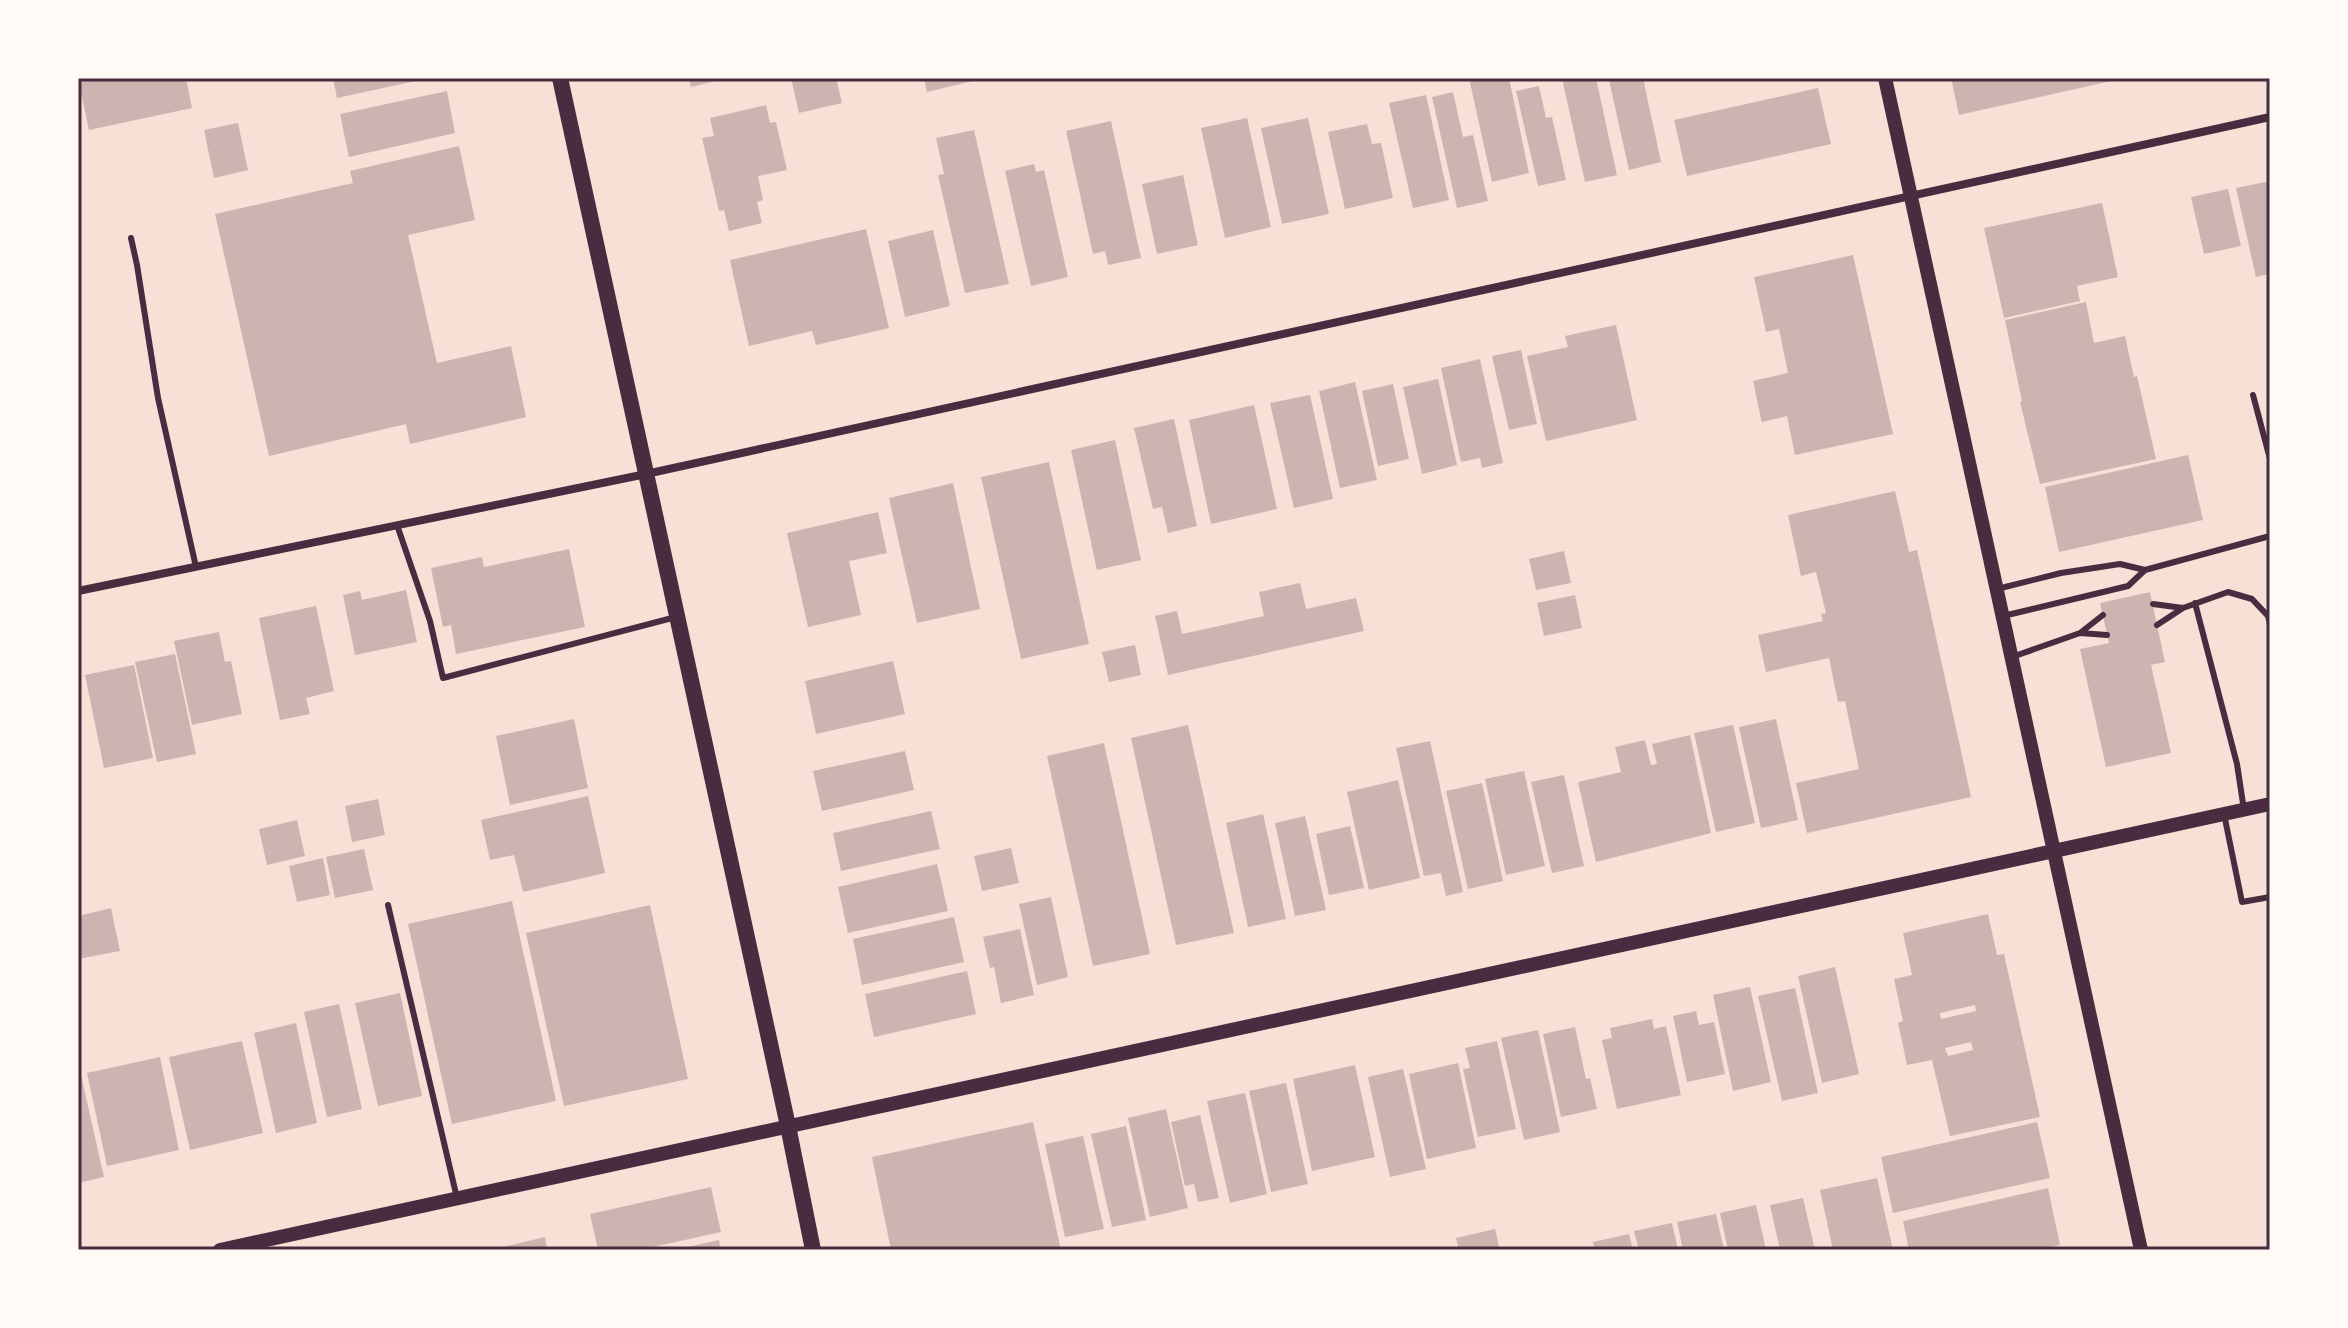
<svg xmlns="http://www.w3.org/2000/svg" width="2348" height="1328" font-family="'Crimson Pro',serif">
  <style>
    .building { fill: #ccb4b1; fill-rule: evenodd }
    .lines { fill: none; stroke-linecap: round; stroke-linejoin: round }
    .service { stroke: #4a2c40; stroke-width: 6 }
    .minor { stroke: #4a2c40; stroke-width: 8 }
    .tertiary { stroke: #4a2c40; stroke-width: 14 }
    .secondary { stroke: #4a2c40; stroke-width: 16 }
    .neatline { fill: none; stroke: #4a2c40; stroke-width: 3 }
  </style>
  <rect width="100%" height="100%" fill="#f7e1d7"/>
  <!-- building -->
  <path class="building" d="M 78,78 L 186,78 L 192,108 L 89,130 Z
    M 333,78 L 425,78 L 425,79 L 337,98 Z
    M 689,78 L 723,78 L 724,79 L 691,87 Z
    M 791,78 L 836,78 L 842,103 L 799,113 Z
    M 924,78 L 980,78 L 981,79 L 927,92 Z
    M 1469,78 L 1509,78 L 1529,173 L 1492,182 Z
    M 1562,78 L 1596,78 L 1617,175 L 1585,182 Z
    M 1618,78 L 1643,78 L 1661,162 L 1629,170 L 1609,80 Z
    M 1951,78 L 2120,78 L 2120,79 L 1959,115 Z
    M 1539,86 L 1546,118 L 1552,117 L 1566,180 L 1538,186 L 1516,91 Z
    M 1818,88 L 1831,144 L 1687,176 L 1674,120 Z
    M 447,91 L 455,133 L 349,157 L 340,114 Z
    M 1453,92 L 1463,137 L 1473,135 L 1488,201 L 1457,208 L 1432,97 Z
    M 1426,95 L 1449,200 L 1413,208 L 1389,103 Z
    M 766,105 L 770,123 L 776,122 L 787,170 L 758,176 L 763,200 L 757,202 L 762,223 L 729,231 L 724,210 L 719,211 L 702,138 L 714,136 L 710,118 Z
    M 1247,118 L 1271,227 L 1225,238 L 1201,128 Z
    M 1308,118 L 1329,214 L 1282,224 L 1261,128 Z
    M 1111,121 L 1141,258 L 1108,265 L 1105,251 L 1093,254 L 1066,131 Z
    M 238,123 L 248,170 L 214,178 L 204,130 Z
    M 1367,124 L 1372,144 L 1381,143 L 1393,198 L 1345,209 L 1328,132 Z
    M 974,130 L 1009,284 L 965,293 L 938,175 L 944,174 L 936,138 Z
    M 459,146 L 475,220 L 408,235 L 437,363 L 511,346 L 526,417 L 410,444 L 406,424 L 269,456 L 215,214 L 353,183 L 350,171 Z
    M 1034,164 L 1036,172 L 1044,170 L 1068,277 L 1031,286 L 1005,171 Z
    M 1183,175 L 1198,245 L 1157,254 L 1142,184 Z
    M 2270,181 L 2270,274 L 2256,277 L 2236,188 Z
    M 2228,189 L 2241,246 L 2204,254 L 2191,197 Z
    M 2102,203 L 2118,277 L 2077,286 L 2080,301 L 2004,318 L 1984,228 Z
    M 866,229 L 889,328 L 816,345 L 812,331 L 749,346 L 730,260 Z
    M 933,230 L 950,306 L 905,317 L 888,241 Z
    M 1853,255 L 1893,434 L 1795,455 L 1787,416 L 1762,422 L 1761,419 L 1753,381 L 1788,373 L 1779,329 L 1766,332 L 1754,277 Z
    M 2086,302 L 2094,343 L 2125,336 L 2134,377 L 2137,376 L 2156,459 L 2040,484 L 2020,402 L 2022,401 L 2005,320 Z
    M 1616,325 L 1637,420 L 1546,441 L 1527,356 L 1568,347 L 1565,336 Z
    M 1521,350 L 1537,424 L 1509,430 L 1492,356 Z
    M 1480,359 L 1503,463 L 1482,468 L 1480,458 L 1461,462 L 1441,368 Z
    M 1438,379 L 1457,465 L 1422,474 L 1403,387 Z
    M 1355,382 L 1377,480 L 1340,488 L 1319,391 Z
    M 1393,384 L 1409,459 L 1378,466 L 1362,391 Z
    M 1310,395 L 1333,499 L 1294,508 L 1270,403 Z
    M 1254,405 L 1277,509 L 1211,524 L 1189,420 Z
    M 1174,419 L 1197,526 L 1168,533 L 1162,507 L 1153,509 L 1134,428 Z
    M 1115,440 L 1141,560 L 1097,570 L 1071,450 Z
    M 2188,455 L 2203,520 L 2059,552 L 2045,487 Z
    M 1049,462 L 1089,644 L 1021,659 L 981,477 Z
    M 953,483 L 980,609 L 917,623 L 889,498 Z
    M 1895,491 L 1909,552 L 1917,550 L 1971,797 L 1807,833 L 1796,783 L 1859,769 L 1845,701 L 1838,702 L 1829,658 L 1766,672 L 1758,635 L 1823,621 L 1821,614 L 1826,613 L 1816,572 L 1801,576 L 1788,515 Z
    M 878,512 L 887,553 L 849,561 L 861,615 L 808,627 L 787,533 Z
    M 569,549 L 585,627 L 456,654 L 451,625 L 443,627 L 431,568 L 482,557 L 484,567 Z
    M 1564,551 L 1571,583 L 1536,590 L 1529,559 Z
    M 1300,583 L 1306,609 L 1356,598 L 1364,631 L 1168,675 L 1155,616 L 1177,611 L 1182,634 L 1264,616 L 1259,592 Z
    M 406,590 L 417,642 L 355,655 L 343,595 L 360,591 L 362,600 Z
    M 2150,592 L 2165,662 L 2151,665 L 2171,753 L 2106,767 L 2080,649 L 2109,643 L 2100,603 Z
    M 1575,595 L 1582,628 L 1544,636 L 1537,603 Z
    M 316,606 L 334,691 L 306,698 L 310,714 L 280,720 L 259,618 Z
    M 219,632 L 225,662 L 231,661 L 242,714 L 192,725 L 174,641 Z
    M 1135,645 L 1141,675 L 1109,682 L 1102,652 Z
    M 175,654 L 196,754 L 157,762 L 135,662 Z
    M 893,661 L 905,714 L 816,734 L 805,681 Z
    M 134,665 L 153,758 L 104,768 L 85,675 Z
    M 574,719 L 588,788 L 510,805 L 496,736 Z
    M 1776,719 L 1798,820 L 1761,828 L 1739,727 Z
    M 1188,725 L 1234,933 L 1176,945 L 1131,738 Z
    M 1733,725 L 1755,823 L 1716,832 L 1694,733 Z
    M 1690,735 L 1711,833 L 1596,862 L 1578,782 L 1621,772 L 1615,747 L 1645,740 L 1651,765 L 1657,764 L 1652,744 Z
    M 1430,741 L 1463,892 L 1446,896 L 1441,873 L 1424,876 L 1396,748 Z
    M 1104,743 L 1150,954 L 1093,966 L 1047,756 Z
    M 905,751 L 914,790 L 822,811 L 813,771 Z
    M 1524,771 L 1545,866 L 1506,875 L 1485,779 Z
    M 1564,775 L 1584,866 L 1552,873 L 1531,782 Z
    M 1398,780 L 1420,878 L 1369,890 L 1347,792 Z
    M 1482,783 L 1503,881 L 1468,889 L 1446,791 Z
    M 588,796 L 605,873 L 523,892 L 514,855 L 490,860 L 481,820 Z
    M 378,799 L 385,835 L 352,842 L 345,806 Z
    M 931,811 L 940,849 L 841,871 L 833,833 Z
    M 1263,814 L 1286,919 L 1248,927 L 1226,823 Z
    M 1305,816 L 1326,910 L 1295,916 L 1275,823 Z
    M 297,820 L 305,856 L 267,865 L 259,829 Z
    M 1350,826 L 1364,888 L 1329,895 L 1316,834 Z
    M 1011,848 L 1019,883 L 982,891 L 974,856 Z
    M 364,849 L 373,890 L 335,898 L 326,857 Z
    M 323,858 L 330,895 L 297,902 L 289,866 Z
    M 937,864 L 948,911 L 848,933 L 838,887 Z
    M 1051,897 L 1068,977 L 1037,985 L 1019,904 Z
    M 512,901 L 556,1101 L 452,1124 L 408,924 Z
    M 650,905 L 688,1079 L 564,1106 L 526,933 Z
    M 111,908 L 120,951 L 78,959 L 78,916 Z
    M 1988,914 L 1997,955 L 2004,954 L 2040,1117 L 1950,1136 L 1932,1060 L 1907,1065 L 1898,1023 L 1903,1021 L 1894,979 L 1912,975 L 1903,933 ZM 1975,1005 L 1976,1011 L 1941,1019 L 1940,1013 ZM 1971,1042 L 1973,1050 L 1948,1056 L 1945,1048 Z
    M 954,917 L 964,962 L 862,985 L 853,939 Z
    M 1020,929 L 1034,995 L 1001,1003 L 994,967 L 990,968 L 983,937 Z
    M 1835,967 L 1859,1074 L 1822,1083 L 1798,976 Z
    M 967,971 L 976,1014 L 874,1037 L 865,994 Z
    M 1750,987 L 1771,1082 L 1733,1091 L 1713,995 Z
    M 1795,988 L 1818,1093 L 1782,1101 L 1758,996 Z
    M 400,993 L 422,1096 L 378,1106 L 355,1003 Z
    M 339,1004 L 362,1109 L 327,1117 L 304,1012 Z
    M 1696,1011 L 1699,1025 L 1714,1022 L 1725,1074 L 1687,1082 L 1673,1016 Z
    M 1652,1019 L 1654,1029 L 1666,1026 L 1681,1095 L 1617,1109 L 1602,1040 L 1612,1038 L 1610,1028 Z
    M 296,1023 L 317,1123 L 276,1133 L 254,1033 Z
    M 1575,1027 L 1586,1079 L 1590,1078 L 1597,1109 L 1561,1117 L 1543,1034 Z
    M 1538,1030 L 1560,1132 L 1524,1140 L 1501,1038 Z
    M 242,1041 L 263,1133 L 190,1150 L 169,1057 Z
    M 1497,1041 L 1516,1129 L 1478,1137 L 1463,1069 L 1470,1068 L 1465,1048 Z
    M 160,1057 L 179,1150 L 107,1166 L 87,1073 Z
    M 78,1062 L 104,1177 L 78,1183 Z
    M 1458,1063 L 1476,1148 L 1427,1159 L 1409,1074 Z
    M 1355,1065 L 1375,1157 L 1312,1171 L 1293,1079 Z
    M 1403,1069 L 1426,1169 L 1390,1177 L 1368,1077 Z
    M 1286,1083 L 1308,1184 L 1271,1192 L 1249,1091 Z
    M 1245,1093 L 1267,1194 L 1230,1203 L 1207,1101 Z
    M 1166,1109 L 1188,1208 L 1150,1217 L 1128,1118 Z
    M 1200,1115 L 1219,1198 L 1198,1202 L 1194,1184 L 1185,1186 L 1171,1122 Z
    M 1033,1122 L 1061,1250 L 891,1250 L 872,1157 Z
    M 2037,1122 L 2050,1178 L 1893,1213 L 1881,1157 Z
    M 1126,1126 L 1146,1220 L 1112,1227 L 1091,1134 Z
    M 1083,1136 L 1104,1229 L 1065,1237 L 1045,1144 Z
    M 1877,1178 L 1893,1250 L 1833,1250 L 1820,1190 Z
    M 711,1187 L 721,1232 L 639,1250 L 598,1250 L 590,1214 Z
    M 2048,1188 L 2060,1245 L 2036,1250 L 1909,1250 L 1903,1221 Z
    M 1803,1198 L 1815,1250 L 1780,1250 L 1770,1205 Z
    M 1756,1205 L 1766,1250 L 1728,1250 L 1720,1213 Z
    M 1716,1214 L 1724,1250 L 1683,1250 L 1677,1222 Z
    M 1672,1223 L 1678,1250 L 1639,1250 L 1634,1231 Z
    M 1495,1229 L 1500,1250 L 1459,1250 L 1456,1238 Z
    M 1629,1234 L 1633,1250 L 1595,1250 L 1593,1242 Z
    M 545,1237 L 547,1250 L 504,1250 L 503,1247 Z
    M 719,1240 L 721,1250 L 679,1250 L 679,1249 Z"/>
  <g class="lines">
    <!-- service -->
    <path class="service" d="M 131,238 L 137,265 L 158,398 L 196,567
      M 2253,395 L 2270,459
      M 397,525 L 430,621 L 443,678 L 676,617
      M 1997,589 L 2061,573 L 2120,564 L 2145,570
      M 2195,603 L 2237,764 L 2244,810
      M 2153,604 L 2183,608 L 2228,592 L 2252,599 L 2268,616 L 2270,624
      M 2003,616 L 2128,586 L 2145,570 L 2270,536
      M 2157,625 L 2183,608
      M 2080,633 L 2107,635
      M 2012,657 L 2080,633 L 2103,615
      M 2224,814 L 2242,902 L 2270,897
      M 388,905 L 457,1198"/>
    <!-- minor -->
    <path class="minor" d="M 78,591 L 646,474 L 2270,117"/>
    <!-- tertiary -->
    <path class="tertiary" d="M 1885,78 L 2141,1250
      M 220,1250 L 2270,804"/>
    <!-- secondary -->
    <path class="secondary" d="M 560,78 L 788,1126 L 813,1250"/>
  </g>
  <!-- border -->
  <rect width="2348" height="1328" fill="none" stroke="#fffaf5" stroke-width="160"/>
  <rect x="80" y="80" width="2188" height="1168" class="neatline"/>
</svg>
